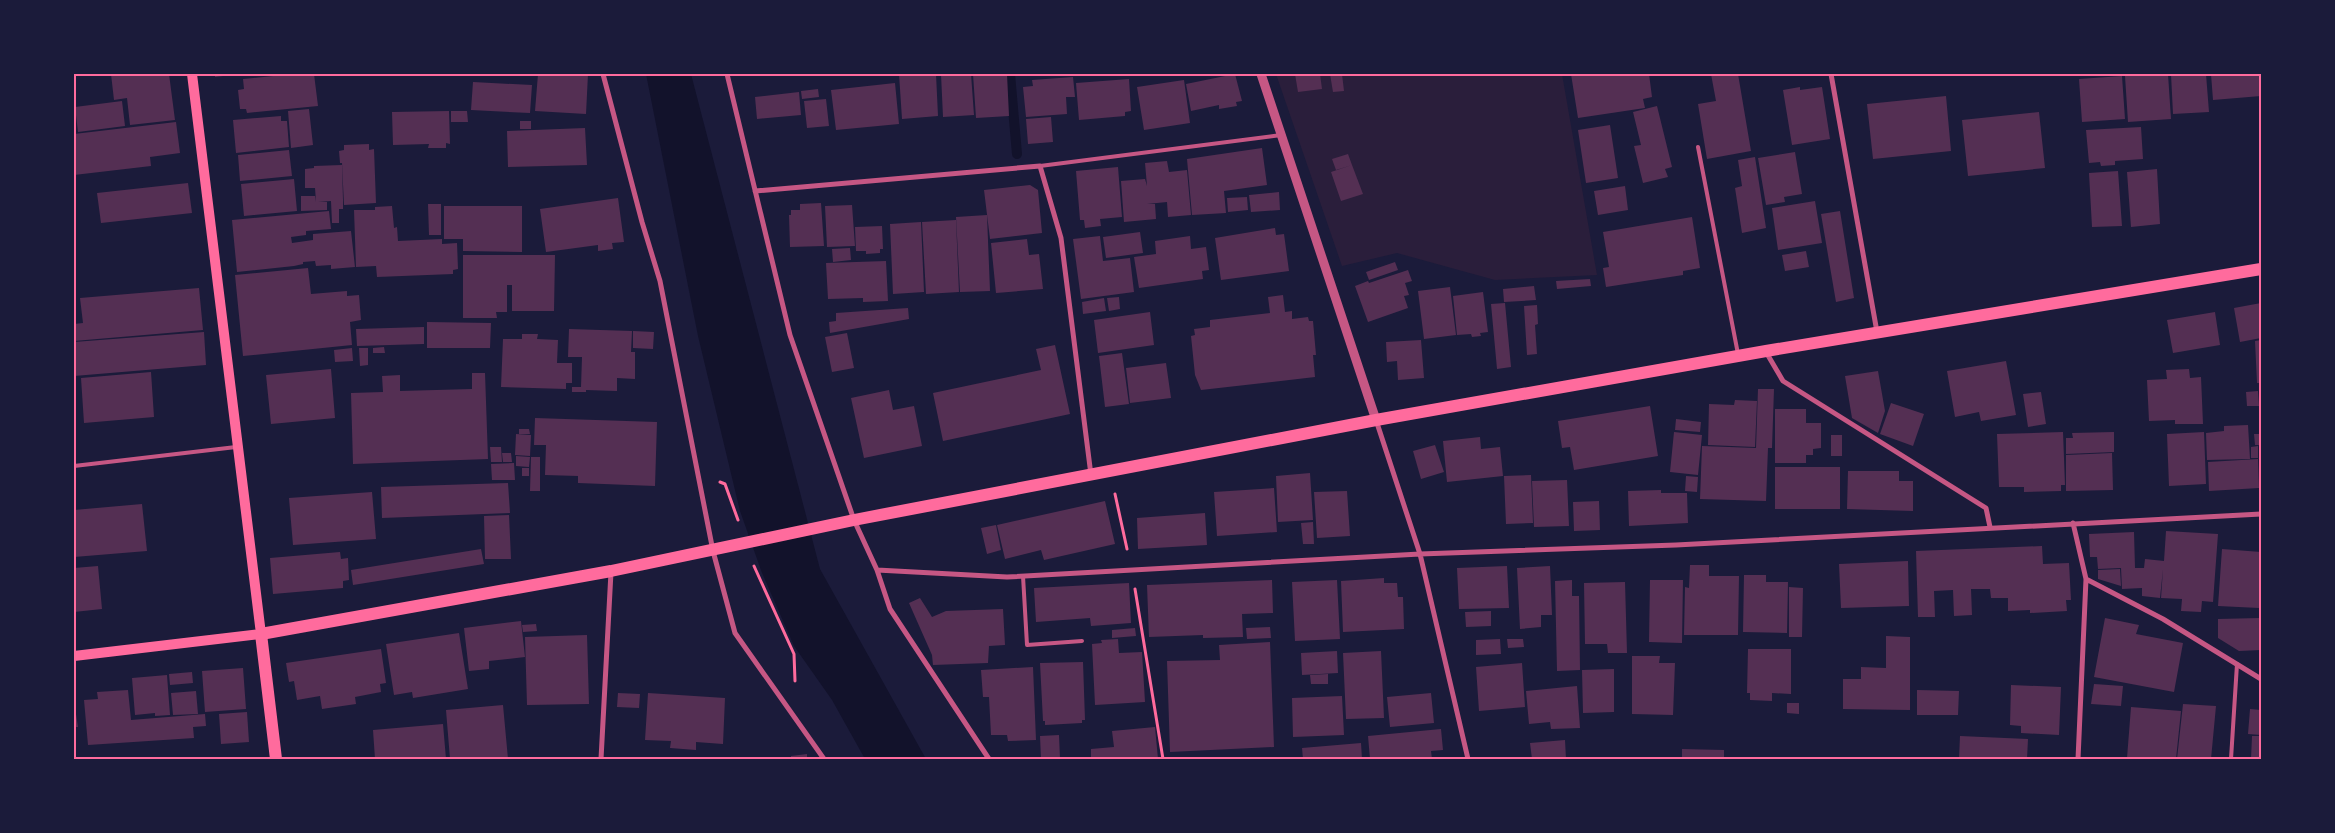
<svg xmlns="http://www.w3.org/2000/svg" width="2335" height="833" font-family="'Fira Sans',sans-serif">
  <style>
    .green { fill: #2a1e3b }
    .water { fill: #12122b }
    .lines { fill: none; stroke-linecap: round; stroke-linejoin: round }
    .stream { stroke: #12122b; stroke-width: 10 }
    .building { fill: #542f53 }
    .path { stroke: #ff6b9d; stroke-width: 3 }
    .service { stroke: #c65784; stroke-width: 4 }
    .minor { stroke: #c65784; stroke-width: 5 }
    .tertiary { stroke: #c65784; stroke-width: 9 }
    .secondary { stroke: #ff6b9d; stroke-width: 10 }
    .primary { stroke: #ff6b9d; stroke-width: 12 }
    .neatline { fill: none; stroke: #ff6b9d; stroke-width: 2 }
  </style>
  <rect width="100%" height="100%" fill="#1b1b3a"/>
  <!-- green -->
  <path class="green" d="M 1276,74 L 1562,74 L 1597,275 L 1495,280 L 1397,253 L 1342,266 Z"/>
  <!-- water -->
  <path class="water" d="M 646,74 L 691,74 L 820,569 L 926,759 L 865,759 L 832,700 L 794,646 L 762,573 L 740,511 L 698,336 Z"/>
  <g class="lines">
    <!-- stream -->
    <path class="stream" d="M 1010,74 L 1017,154"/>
  </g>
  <!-- building -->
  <path class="building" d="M 111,74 L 169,74 L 175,120 L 130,125 L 127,98 L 114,100 Z
    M 215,74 L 231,74 L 231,75 L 215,77 Z
    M 292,74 L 314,74 L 318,106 L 247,113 L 246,109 L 240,109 L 238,90 L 244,89 L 243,79 Z
    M 538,74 L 588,74 L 586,114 L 535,111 Z
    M 899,74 L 936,74 L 938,116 L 902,119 Z
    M 941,74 L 971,74 L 974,115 L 943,117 Z
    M 973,74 L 1007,74 L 1009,116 L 976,118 Z
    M 1235,74 L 1242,101 L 1236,102 L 1237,106 L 1219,109 L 1219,105 L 1191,111 L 1186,84 Z
    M 1295,74 L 1320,74 L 1322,89 L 1298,92 Z
    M 1330,74 L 1342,74 L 1344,91 L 1333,92 Z
    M 1571,74 L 1649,74 L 1652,97 L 1643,99 L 1645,108 L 1578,118 Z
    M 1711,74 L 1738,74 L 1751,151 L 1707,159 L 1698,104 L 1716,101 Z
    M 2168,74 L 2171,119 L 2128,122 L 2125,76 Z
    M 2171,74 L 2206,74 L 2209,112 L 2173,114 Z
    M 2211,74 L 2261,74 L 2261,96 L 2213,100 Z
    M 2122,76 L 2125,119 L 2082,122 L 2079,79 Z
    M 1073,77 L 1075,97 L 1066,97 L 1067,114 L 1026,117 L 1023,87 L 1033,86 L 1032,80 Z
    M 1129,79 L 1131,111 L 1125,112 L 1125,116 L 1079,120 L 1076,83 Z
    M 1184,80 L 1190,123 L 1144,130 L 1137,87 Z
    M 473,82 L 532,85 L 530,113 L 471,110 Z
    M 895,83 L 899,124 L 836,130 L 831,90 Z
    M 1800,87 L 1800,90 L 1822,87 L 1830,139 L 1792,145 L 1783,90 Z
    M 818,89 L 819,97 L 802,99 L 801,91 Z
    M 799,92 L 801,115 L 757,119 L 755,97 Z
    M 1946,96 L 1951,151 L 1873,159 L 1867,104 Z
    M 826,99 L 829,126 L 807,128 L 804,101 Z
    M 122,101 L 125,126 L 78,132 L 75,107 Z
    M 1657,106 L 1672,167 L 1665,169 L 1668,177 L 1643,183 L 1634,146 L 1641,145 L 1633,112 Z
    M 309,109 L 313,145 L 291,148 L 288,111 Z
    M 449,111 L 450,144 L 446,143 L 446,148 L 428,148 L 429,144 L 393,145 L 392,112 Z
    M 451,111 L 467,111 L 468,122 L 451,122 Z
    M 2039,112 L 2045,168 L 1968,176 L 1962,120 Z
    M 281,116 L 281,121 L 287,121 L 289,147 L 236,153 L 233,120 Z
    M 1051,117 L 1053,142 L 1028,144 L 1026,119 Z
    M 520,121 L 531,121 L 531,129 L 520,129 Z
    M 176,122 L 180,153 L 150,157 L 151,166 L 74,175 L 74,134 Z
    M 1610,125 L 1618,178 L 1586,183 L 1578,130 Z
    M 2141,127 L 2143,159 L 2115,161 L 2115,165 L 2101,166 L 2100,162 L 2089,163 L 2086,130 Z
    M 585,128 L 587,165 L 508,167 L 507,131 Z
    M 369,144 L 369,150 L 374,149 L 376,203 L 344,205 L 342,163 L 340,163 L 339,151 L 344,150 L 344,145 Z
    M 1262,148 L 1267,185 L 1224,191 L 1226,213 L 1192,215 L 1187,159 Z
    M 289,150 L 292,176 L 240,181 L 238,155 Z
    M 1795,152 L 1802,194 L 1784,197 L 1785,202 L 1766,205 L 1758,158 Z
    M 1348,154 L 1352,165 L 1336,170 L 1332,159 Z
    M 1755,157 L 1766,228 L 1742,233 L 1735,188 L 1742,186 L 1738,160 Z
    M 1167,161 L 1169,172 L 1187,170 L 1191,215 L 1168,217 L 1167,202 L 1147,204 L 1155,204 L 1156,219 L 1124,222 L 1121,181 L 1145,179 L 1147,186 L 1145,163 Z
    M 342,165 L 343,200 L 343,209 L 339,209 L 339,223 L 332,223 L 331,201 L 318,202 L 327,202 L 327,210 L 301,211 L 301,196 L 315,196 L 316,202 L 315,188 L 305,188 L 305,169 L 314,168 L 314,166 Z
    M 1352,165 L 1363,194 L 1341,201 L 1331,172 Z
    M 1118,167 L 1122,217 L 1100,219 L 1101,226 L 1085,228 L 1084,220 L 1080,220 L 1076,171 Z
    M 2157,169 L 2160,224 L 2131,227 L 2127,172 Z
    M 2118,171 L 2122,226 L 2092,227 L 2089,173 Z
    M 294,179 L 297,211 L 244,216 L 241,184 Z
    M 188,183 L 192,213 L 101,223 L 97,193 Z
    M 1030,185 L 1038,190 L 1042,233 L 990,239 L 984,190 Z
    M 1625,186 L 1628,210 L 1598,215 L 1594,191 Z
    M 1279,192 L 1280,210 L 1251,212 L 1249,195 Z
    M 1247,197 L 1248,210 L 1228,212 L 1227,198 Z
    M 618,198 L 624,242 L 612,243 L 613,249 L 598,251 L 598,245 L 546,252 L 540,209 Z
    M 1815,201 L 1822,243 L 1778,250 L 1772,208 Z
    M 821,203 L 824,246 L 790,247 L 789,215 L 791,215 L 791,210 L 800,210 L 800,204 Z
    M 428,204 L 441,204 L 441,235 L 429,235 Z
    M 852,205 L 855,246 L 827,247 L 825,206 Z
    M 392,206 L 394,228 L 397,227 L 398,241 L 442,239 L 442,244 L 457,243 L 458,269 L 453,270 L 453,274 L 377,277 L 376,266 L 356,267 L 354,210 L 375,210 L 375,207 Z
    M 444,206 L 522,206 L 522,252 L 463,251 L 463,239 L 444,239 Z
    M 329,211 L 331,229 L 306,231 L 306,235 L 291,237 L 292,243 L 313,240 L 313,234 L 351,231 L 355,267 L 331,269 L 331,265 L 316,266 L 315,261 L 303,262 L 303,264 L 294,266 L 237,272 L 232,220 Z
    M 1840,211 L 1854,298 L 1836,302 L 1821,214 Z
    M 987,215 L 990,291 L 960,292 L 956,217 Z
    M 1692,217 L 1700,268 L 1683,271 L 1683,275 L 1606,287 L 1603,268 L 1609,267 L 1603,232 Z
    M 956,220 L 959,292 L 926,294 L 922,222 Z
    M 921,222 L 924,292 L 893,294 L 890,224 Z
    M 882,226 L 883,249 L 880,249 L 880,253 L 866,254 L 866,251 L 856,251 L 855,227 Z
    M 1275,228 L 1276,235 L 1284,234 L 1289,271 L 1221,280 L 1215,238 Z
    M 1140,232 L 1143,253 L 1106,258 L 1103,237 Z
    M 1100,236 L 1103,261 L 1130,258 L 1134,292 L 1081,299 L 1073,239 Z
    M 1190,236 L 1191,249 L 1206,247 L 1209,270 L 1202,271 L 1203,279 L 1139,288 L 1134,257 L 1156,254 L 1155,241 Z
    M 1027,239 L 1029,255 L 1039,254 L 1043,289 L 996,293 L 991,243 Z
    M 850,248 L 851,260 L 833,262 L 832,249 Z
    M 1806,251 L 1809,267 L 1785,271 L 1782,255 Z
    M 463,255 L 555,255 L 554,311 L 512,311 L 512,285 L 507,285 L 507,312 L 496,312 L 497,318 L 463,318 Z
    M 886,261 L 888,301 L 863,302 L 863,298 L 828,299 L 826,263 Z
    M 1395,262 L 1398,270 L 1369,280 L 1366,272 Z
    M 308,268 L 311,294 L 347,291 L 347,296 L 359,295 L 361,320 L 350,322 L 352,345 L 243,356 L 235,275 Z
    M 1408,270 L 1412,281 L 1405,283 L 1409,295 L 1404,296 L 1408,308 L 1368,322 L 1355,286 L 1368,281 L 1369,283 Z
    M 1590,279 L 1591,286 L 1557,289 L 1556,281 Z
    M 1534,286 L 1536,300 L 1504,302 L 1503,289 Z
    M 1450,287 L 1456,335 L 1424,339 L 1418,291 Z
    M 199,288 L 203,330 L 74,341 L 74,324 L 83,323 L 80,298 Z
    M 1483,292 L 1488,332 L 1480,333 L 1481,336 L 1472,337 L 1471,334 L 1457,335 L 1453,296 Z
    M 1283,295 L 1285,312 L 1292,311 L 1292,319 L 1308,317 L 1309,321 L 1313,321 L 1316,355 L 1313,355 L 1315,377 L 1201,390 L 1195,375 L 1191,336 L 1195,335 L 1194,329 L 1210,327 L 1210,320 L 1270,313 L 1268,297 Z
    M 1119,297 L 1120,309 L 1109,311 L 1107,298 Z
    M 1104,298 L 1106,311 L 1083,314 L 1082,302 Z
    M 1505,303 L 1511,367 L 1497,369 L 1491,304 Z
    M 2261,303 L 2261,338 L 2240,342 L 2234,308 Z
    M 1537,305 L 1538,324 L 1535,325 L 1537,354 L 1527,355 L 1524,306 Z
    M 908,308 L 909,319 L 830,333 L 829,322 L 836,321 L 836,313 Z
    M 1150,312 L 1154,345 L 1098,353 L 1094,320 Z
    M 2215,312 L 2220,345 L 2173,353 L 2167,320 Z
    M 427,322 L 491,323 L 490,348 L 427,348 Z
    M 424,327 L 424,344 L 357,346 L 356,329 Z
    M 569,329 L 632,331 L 631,352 L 635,352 L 635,379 L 617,378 L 617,391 L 586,390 L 586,392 L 572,392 L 572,387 L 581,387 L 582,357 L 568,357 Z
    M 633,331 L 654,332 L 653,349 L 633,348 Z
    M 204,332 L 206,365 L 74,376 L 74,342 Z
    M 847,333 L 854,368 L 832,372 L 825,337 Z
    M 522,334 L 538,334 L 537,339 L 558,340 L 557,363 L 572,363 L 572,383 L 566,383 L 566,389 L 501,387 L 503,339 L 522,339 Z
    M 1421,340 L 1424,378 L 1398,380 L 1397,361 L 1387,362 L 1386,342 Z
    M 2261,340 L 2261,383 L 2257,383 L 2255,341 Z
    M 1055,345 L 1070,414 L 943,441 L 933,393 L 1041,370 L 1036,349 Z
    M 384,347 L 385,353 L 373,353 L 373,348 Z
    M 352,348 L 353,361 L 335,362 L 334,350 Z
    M 359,348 L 368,348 L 368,365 L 360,366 Z
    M 1122,353 L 1129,404 L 1105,407 L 1099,356 Z
    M 2006,361 L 2016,415 L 1981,421 L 1979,412 L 1955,417 L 1947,371 Z
    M 1166,363 L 1171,398 L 1130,403 L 1126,368 Z
    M 331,369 L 335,418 L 271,424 L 266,375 Z
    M 2189,369 L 2190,378 L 2201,377 L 2203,424 L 2175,424 L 2175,420 L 2149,421 L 2147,380 L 2167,379 L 2166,370 Z
    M 1878,371 L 1885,411 L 1878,433 L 1852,418 L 1845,376 Z
    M 151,372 L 154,417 L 84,423 L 81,378 Z
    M 472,373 L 485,373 L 488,459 L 353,464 L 351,393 L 383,392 L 382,376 L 400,375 L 400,391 L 472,389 Z
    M 1758,389 L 1774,389 L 1772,448 L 1768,448 L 1766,501 L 1700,499 L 1702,446 L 1756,448 Z
    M 889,390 L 893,410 L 914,406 L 922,446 L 864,458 L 851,398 Z
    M 2258,391 L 2259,406 L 2247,406 L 2246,392 Z
    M 2041,392 L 2046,424 L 2028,427 L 2023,394 Z
    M 1735,400 L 1757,401 L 1755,447 L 1708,445 L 1709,404 L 1734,405 Z
    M 1891,403 L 1924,414 L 1913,446 L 1880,434 Z
    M 1650,406 L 1658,456 L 1574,470 L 1570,447 L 1562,448 L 1558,421 Z
    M 1775,409 L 1806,409 L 1806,423 L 1821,423 L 1821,448 L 1813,449 L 1813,455 L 1806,455 L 1806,463 L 1775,463 Z
    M 535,418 L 657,422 L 655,486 L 578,483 L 578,476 L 545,475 L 546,445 L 534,445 Z
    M 1676,419 L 1701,422 L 1700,432 L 1675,430 Z
    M 2248,425 L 2250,459 L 2207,460 L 2206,433 L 2224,431 L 2224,426 Z
    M 519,429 L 529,429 L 530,434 L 519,434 Z
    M 1674,432 L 1702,435 L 1698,475 L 1670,472 Z
    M 2063,432 L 2065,485 L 2061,485 L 2061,491 L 2024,492 L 2024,487 L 1999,487 L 1997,434 Z
    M 2114,432 L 2114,452 L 2066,454 L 2066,438 L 2073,438 L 2072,433 Z
    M 2204,432 L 2206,484 L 2169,486 L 2167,434 Z
    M 516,434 L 531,435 L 530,456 L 515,455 Z
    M 2254,434 L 2261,434 L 2261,445 L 2255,445 Z
    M 1831,435 L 1842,435 L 1842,456 L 1831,456 Z
    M 1480,437 L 1481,449 L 1500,447 L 1503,476 L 1447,482 L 1443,441 Z
    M 1435,445 L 1444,472 L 1421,479 L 1413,451 Z
    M 2258,446 L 2258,458 L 2251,458 L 2251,447 Z
    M 2259,446 L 2261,446 L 2261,468 L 2260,468 Z
    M 490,447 L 501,447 L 502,462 L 491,462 Z
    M 502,453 L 511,453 L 512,462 L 503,462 Z
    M 2112,453 L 2113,490 L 2066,491 L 2066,455 Z
    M 516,456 L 530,457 L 529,467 L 516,466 Z
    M 531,457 L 540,457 L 540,491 L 530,491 Z
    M 2258,459 L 2259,488 L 2209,491 L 2208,462 Z
    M 514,463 L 515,480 L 492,480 L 491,464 Z
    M 1775,467 L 1840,467 L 1840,509 L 1775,509 Z
    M 522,468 L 529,468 L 529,476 L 522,476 Z
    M 1848,471 L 1899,471 L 1899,481 L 1913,481 L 1913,511 L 1847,509 Z
    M 1310,473 L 1313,520 L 1278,522 L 1276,476 Z
    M 1531,475 L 1533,523 L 1506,524 L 1504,476 Z
    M 1686,476 L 1698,477 L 1697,492 L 1685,491 Z
    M 1567,480 L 1569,526 L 1534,527 L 1532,481 Z
    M 508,483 L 510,513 L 382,518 L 381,487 Z
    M 1274,488 L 1277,532 L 1217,536 L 1214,492 Z
    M 1661,490 L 1661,493 L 1687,493 L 1688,523 L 1629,526 L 1628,491 Z
    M 1347,491 L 1350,536 L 1317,538 L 1314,492 Z
    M 372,492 L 376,539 L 293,545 L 289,498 Z
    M 1105,501 L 1115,544 L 1044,560 L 1041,550 L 1005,559 L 997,525 Z
    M 1599,501 L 1600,530 L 1574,531 L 1573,502 Z
    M 142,504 L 147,551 L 74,557 L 74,510 Z
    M 1205,513 L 1207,545 L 1138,549 L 1137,518 Z
    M 509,515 L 511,559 L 485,559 L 484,516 Z
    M 1313,522 L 1314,544 L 1303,544 L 1301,523 Z
    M 996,525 L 1001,550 L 987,554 L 981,528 Z
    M 2166,531 L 2218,534 L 2213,602 L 2202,601 L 2201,612 L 2181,611 L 2182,599 L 2161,598 L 2163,569 L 2160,598 L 2142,596 L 2142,588 L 2122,589 L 2121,568 L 2098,569 L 2097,557 L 2090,557 L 2089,534 L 2134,532 L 2135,568 L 2144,568 L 2145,559 L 2164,561 Z
    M 2042,546 L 2043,564 L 2069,563 L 2071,600 L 2066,600 L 2067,611 L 2030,613 L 2030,610 L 2008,611 L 2008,598 L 1991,598 L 1990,589 L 1971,589 L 1972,615 L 1954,616 L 1953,590 L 1934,591 L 1935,617 L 1918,617 L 1916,551 Z
    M 481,549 L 484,564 L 353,585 L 351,570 Z
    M 2222,549 L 2261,552 L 2259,608 L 2218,606 Z
    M 340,552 L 341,559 L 348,558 L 349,580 L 343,581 L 343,588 L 273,594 L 270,558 Z
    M 1908,561 L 1909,606 L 1841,608 L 1839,564 Z
    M 1690,565 L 1709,565 L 1709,576 L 1739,576 L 1738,635 L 1684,635 L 1685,587 L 1689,588 Z
    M 98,566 L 102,609 L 74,612 L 74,568 Z
    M 1507,566 L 1509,608 L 1459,609 L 1457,568 Z
    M 1550,566 L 1552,615 L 1541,615 L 1541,627 L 1520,629 L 1517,568 Z
    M 2120,569 L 2121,586 L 2098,579 L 2098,570 Z
    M 1744,575 L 1766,575 L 1766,582 L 1788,582 L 1787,633 L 1743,632 Z
    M 1384,578 L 1384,583 L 1397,583 L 1398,597 L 1403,597 L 1404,629 L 1343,632 L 1341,581 Z
    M 1272,580 L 1273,613 L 1242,614 L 1243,637 L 1203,638 L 1203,635 L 1149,637 L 1147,585 Z
    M 1337,580 L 1340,639 L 1295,641 L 1292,582 Z
    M 1572,580 L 1572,596 L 1579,596 L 1580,670 L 1557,671 L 1555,581 Z
    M 1650,580 L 1683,580 L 1682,643 L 1649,642 Z
    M 1625,582 L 1627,653 L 1608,653 L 1607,644 L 1585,644 L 1584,583 Z
    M 1129,583 L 1131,623 L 1091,626 L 1090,618 L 1036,622 L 1034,588 Z
    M 1789,587 L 1803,588 L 1802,637 L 1789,637 Z
    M 920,598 L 932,617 L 946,611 L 1003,609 L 1005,645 L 989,646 L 988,663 L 933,665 L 932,655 L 909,603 Z
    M 1491,611 L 1491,626 L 1466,627 L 1465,612 Z
    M 2105,618 L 2139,625 L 2136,634 L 2183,643 L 2174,692 L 2094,677 Z
    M 2260,618 L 2261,650 L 2239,651 L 2218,638 L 2218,619 Z
    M 521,621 L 525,657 L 489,661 L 489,669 L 469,671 L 464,628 Z
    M 536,624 L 537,631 L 523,632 L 522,625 Z
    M 1270,627 L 1271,638 L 1247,639 L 1246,628 Z
    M 1135,628 L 1136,636 L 1112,638 L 1112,630 Z
    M 459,633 L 468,689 L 413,698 L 412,692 L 394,695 L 386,644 Z
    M 587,635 L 589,704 L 527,705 L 525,637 Z
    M 1886,636 L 1910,637 L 1910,710 L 1843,709 L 1843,679 L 1861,679 L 1861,667 L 1886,668 Z
    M 1118,639 L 1119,653 L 1142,652 L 1145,702 L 1095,705 L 1092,644 L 1102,643 L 1101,640 Z
    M 1500,639 L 1501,654 L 1476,655 L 1476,640 Z
    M 1507,639 L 1523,639 L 1524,647 L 1508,648 Z
    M 1270,642 L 1274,747 L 1170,752 L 1167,661 L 1220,660 L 1219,645 Z
    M 381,649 L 386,683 L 380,684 L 381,692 L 355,697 L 356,704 L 322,709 L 320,696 L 297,700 L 294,681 L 289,682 L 286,663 Z
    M 1748,649 L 1791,649 L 1791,694 L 1772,693 L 1772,701 L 1750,700 L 1750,693 L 1747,693 Z
    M 1337,651 L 1338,673 L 1302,675 L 1301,653 Z
    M 1381,651 L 1384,718 L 1346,719 L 1343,653 Z
    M 1632,656 L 1660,656 L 1659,663 L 1675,663 L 1673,715 L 1632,714 Z
    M 1083,662 L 1085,720 L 1082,720 L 1082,723 L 1045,725 L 1045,721 L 1043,721 L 1040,663 Z
    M 1522,663 L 1525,707 L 1479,711 L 1476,667 Z
    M 1033,667 L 1036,740 L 1008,741 L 1007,735 L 991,735 L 989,697 L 983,697 L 981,670 Z
    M 243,668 L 246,709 L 205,712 L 202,671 Z
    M 1614,669 L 1614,712 L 1583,713 L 1582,670 Z
    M 192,672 L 193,683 L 170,685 L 169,674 Z
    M 1328,674 L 1328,684 L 1311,684 L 1310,675 Z
    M 167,675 L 170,715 L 155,716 L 155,713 L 135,715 L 132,678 Z
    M 2094,684 L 2123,686 L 2121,706 L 2091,704 Z
    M 2011,685 L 2061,687 L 2059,735 L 2021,733 L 2021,726 L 2010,725 Z
    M 1577,686 L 1580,728 L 1551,729 L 1550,722 L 1529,724 L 1526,691 Z
    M 128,690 L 131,720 L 205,714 L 206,726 L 193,727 L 194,738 L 88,745 L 84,700 L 98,699 L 97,692 Z
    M 1917,690 L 1959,691 L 1958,715 L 1917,715 Z
    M 196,691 L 198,714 L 173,715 L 171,693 Z
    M 618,693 L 640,694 L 639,708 L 617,707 Z
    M 648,693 L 725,698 L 723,744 L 696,742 L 696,750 L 670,748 L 671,741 L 645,740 Z
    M 1431,693 L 1434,723 L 1390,727 L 1387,697 Z
    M 1342,696 L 1344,735 L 1293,737 L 1292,698 Z
    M 74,701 L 78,727 L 74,727 Z
    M 1787,703 L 1799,703 L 1799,714 L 1787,713 Z
    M 2183,704 L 2216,706 L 2211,759 L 2177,759 Z
    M 503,705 L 508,759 L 450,759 L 446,710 Z
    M 2131,707 L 2181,711 L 2176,759 L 2127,758 Z
    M 2250,709 L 2261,710 L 2261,735 L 2248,734 Z
    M 247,712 L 249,742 L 221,744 L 219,714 Z
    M 443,724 L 446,759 L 375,759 L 373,730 Z
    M 1155,727 L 1158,759 L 1091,759 L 1091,749 L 1114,747 L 1112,731 Z
    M 1441,729 L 1443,750 L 1431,751 L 1432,759 L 1370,759 L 1368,736 Z
    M 1059,735 L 1060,759 L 1041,759 L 1040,736 Z
    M 1960,736 L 2028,739 L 2027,759 L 1959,759 Z
    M 2252,736 L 2261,736 L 2261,759 L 2251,759 Z
    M 1565,740 L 1566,759 L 1532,759 L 1530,743 Z
    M 1361,743 L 1362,759 L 1303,759 L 1302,748 Z
    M 1682,749 L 1724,750 L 1724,759 L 1682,759 Z
    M 807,754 L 807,759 L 791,759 L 791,756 Z"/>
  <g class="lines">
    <!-- path -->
    <path class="path" d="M 720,482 L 725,484 L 738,520
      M 1115,494 L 1127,549
      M 754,566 L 794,654 L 795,681
      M 1135,589 L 1163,759"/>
    <!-- service -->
    <path class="service" d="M 1698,147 L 1738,354
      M 1040,166 L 1281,135
      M 74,466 L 236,447
      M 1023,576 L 1027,645 L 1082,641
      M 2231,759 L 2237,664"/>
    <!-- minor -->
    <path class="minor" d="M 603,74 L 642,222 L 660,281 L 713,551 L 735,633 L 824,759
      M 727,74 L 790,335 L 854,520 L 877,570 L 890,609 L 989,759
      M 1831,74 L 1877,332
      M 755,191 L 1040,166 L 1061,238 L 1091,475
      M 1766,352 L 1783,381 L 1986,508 L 1990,527
      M 1376,420 L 1420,554 L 1468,759
      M 2073,523 L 2086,579 L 2078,759
      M 877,570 L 1007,577 L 1420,554 L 1676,545 L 2261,514
      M 2086,579 L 2163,619 L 2261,679
      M 601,759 L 611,572"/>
    <!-- tertiary -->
    <path class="tertiary" d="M 1261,74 L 1376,420"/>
    <!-- secondary -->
    <path class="secondary" d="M 74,656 L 261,634 L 192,74"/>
    <!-- primary -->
    <path class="primary" d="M 276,759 L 261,634 L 611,571 L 854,520 L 1376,420 L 1766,351 L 2261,269"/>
  </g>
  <!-- border -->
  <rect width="2335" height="833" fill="none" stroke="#1b1b3a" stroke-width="150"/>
  <rect x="75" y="75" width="2185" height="683" class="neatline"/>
</svg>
